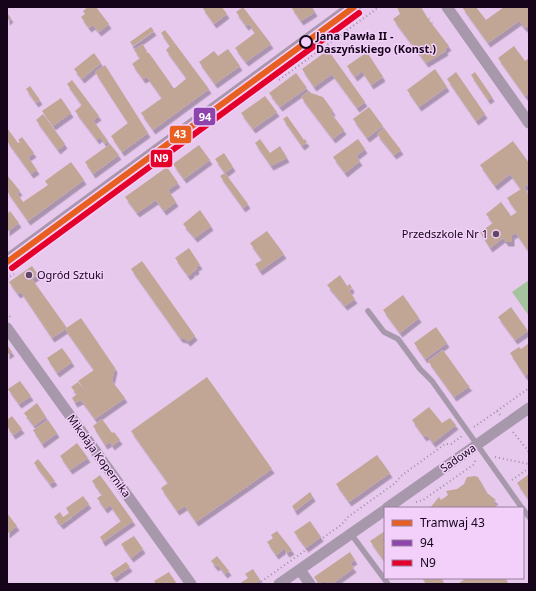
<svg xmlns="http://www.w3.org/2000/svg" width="536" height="591" font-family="'Noto Sans',sans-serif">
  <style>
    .green { fill: #a6c3a0 }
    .building { fill: #c1a696; filter: url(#shadow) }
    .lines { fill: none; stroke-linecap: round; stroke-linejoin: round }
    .path { stroke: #a090a3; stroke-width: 2; stroke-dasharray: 1 3; stroke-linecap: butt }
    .service { stroke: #a798ac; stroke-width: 5.5 }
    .minor { stroke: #a798ac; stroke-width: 11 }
    .secondary { stroke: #aa97ad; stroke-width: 15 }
    .bus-1-casing { stroke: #f2d0f9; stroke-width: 9 }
    .bus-2-casing { stroke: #f2d0f9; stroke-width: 9 }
    .bus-1 { stroke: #8e44ad; stroke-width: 6 }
    .bus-2 { stroke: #e4002b; stroke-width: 6 }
    .tram-1-casing { stroke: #f2d0f9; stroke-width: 9 }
    .tram-1 { stroke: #e76022; stroke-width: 6 }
    .stop-dot { fill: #f2d0f9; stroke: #15041a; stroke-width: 2 }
    .poi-dot { fill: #5e4964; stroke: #f2d0f9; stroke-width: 1.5 }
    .labels { text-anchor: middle; stroke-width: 3; stroke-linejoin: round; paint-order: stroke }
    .stop-label { font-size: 11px; font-weight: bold; fill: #15041a; stroke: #f2d0f9; text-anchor: start }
    .poi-label { font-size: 11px; fill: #15041a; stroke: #f2d0f9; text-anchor: end }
    .street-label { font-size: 11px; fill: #15041a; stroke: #f2d0f9 }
    .line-badge { stroke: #f2d0f9; stroke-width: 1.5 }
    .badge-label { font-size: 11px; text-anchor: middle; font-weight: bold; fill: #fff }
  </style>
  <defs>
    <filter id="shadow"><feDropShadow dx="2.5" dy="4.5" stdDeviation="0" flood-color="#0004"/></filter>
  </defs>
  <rect width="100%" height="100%" fill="#e7c9ee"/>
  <!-- green -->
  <path class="green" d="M 529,280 L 529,316 L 512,292 Z"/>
  <!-- building -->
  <path class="building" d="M 88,7 L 96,7 L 109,24 L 99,32 L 93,25 L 89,28 L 81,17 L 85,14 L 83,11 Z
    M 202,7 L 222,7 L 227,14 L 214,24 Z
    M 243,7 L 271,44 L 246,62 L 235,48 L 255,33 L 249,24 L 246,26 L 236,12 Z
    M 291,7 L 312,7 L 315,12 L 301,21 Z
    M 397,7 L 421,7 L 428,19 L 431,17 L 429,20 L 449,46 L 445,49 L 446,51 L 426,63 L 393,19 L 400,14 Z
    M 462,7 L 476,7 L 486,20 L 504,7 L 529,7 L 529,25 L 525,28 L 519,21 L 488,43 Z
    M 7,13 L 11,18 L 7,21 Z
    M 151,27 L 154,31 L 133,46 L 130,42 Z
    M 165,30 L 209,89 L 153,130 L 141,113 L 162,98 L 147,77 L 143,79 L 132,64 L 140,58 L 134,50 L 143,44 L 147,53 L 149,53 L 171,84 L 171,88 L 175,88 L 188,77 L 185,76 L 166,50 L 170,46 L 161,33 Z
    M 514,46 L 525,61 L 529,58 L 529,94 L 525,96 L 498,58 Z
    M 228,49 L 240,66 L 215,84 L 199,62 L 214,51 L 218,56 Z
    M 328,50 L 365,102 L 357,108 L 332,74 L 314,87 L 302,69 Z
    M 367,52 L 383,77 L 371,85 L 362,71 L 355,77 L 347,66 Z
    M 94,53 L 101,63 L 82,79 L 74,69 Z
    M 105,65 L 148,133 L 122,152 L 111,136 L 128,123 L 95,72 Z
    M 435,69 L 447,87 L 419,107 L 407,90 Z
    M 456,72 L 485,114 L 476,121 L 447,79 Z
    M 475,72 L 492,97 L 488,100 L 471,75 Z
    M 296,73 L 307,88 L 280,107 L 269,93 Z
    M 72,80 L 99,116 L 93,120 L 108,141 L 105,144 L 100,137 L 97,140 L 75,111 L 82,105 L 67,84 Z
    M 30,86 L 40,100 L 36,103 L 26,89 Z
    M 309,91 L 311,93 L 323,97 L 333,111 L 331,113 L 344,130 L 333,139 L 301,97 Z
    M 265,96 L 277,112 L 253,129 L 241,113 Z
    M 61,98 L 71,113 L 53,126 L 42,111 Z
    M 369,107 L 383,126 L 367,138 L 353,119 Z
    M 43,114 L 65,144 L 58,150 L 36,120 Z
    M 287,116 L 304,140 L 305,139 L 307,142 L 302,146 L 283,119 Z
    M 7,128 L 18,143 L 20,142 L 18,140 L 22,137 L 34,153 L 28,157 L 37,170 L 31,174 L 7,141 Z
    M 384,128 L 401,150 L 394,155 L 377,134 Z
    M 260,139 L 270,153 L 280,146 L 287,158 L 271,166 L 255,143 Z
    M 358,139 L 365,149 L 356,156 L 360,161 L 345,173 L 333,157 Z
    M 513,141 L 529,163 L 529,184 L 524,187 L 529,195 L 529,252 L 516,233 L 512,235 L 512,242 L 506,242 L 503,238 L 490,248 L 480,232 L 493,223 L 486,214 L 501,202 L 511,216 L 517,212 L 507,198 L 521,189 L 510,174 L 495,186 L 480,165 Z
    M 110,144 L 119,155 L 93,174 L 85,162 Z
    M 199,145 L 210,160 L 184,179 L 173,164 Z
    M 224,153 L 233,167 L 225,173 L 248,204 L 243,208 L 220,176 L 225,173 L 215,159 Z
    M 71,162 L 84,180 L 28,221 L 7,191 L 7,175 L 20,191 L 17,193 L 23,202 L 48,185 L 45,181 Z
    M 167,167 L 178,183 L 168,190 L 176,202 L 164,211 L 156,200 L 137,213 L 125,197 Z
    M 200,210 L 211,226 L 195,238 L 183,224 Z
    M 10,211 L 19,223 L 7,232 L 7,214 Z
    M 267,231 L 284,254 L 260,271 L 255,264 L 262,260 L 250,243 Z
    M 189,248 L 200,265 L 196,267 L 197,269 L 194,272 L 193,270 L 192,273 L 188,276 L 175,258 Z
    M 142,261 L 195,336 L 188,342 L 185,339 L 180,338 L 131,269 Z
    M 32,266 L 38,275 L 32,279 L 67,328 L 52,338 L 21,292 L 18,294 L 9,282 Z
    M 340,275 L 347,286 L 350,284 L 352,288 L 349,291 L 355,299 L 345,306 L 327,285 Z
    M 403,295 L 419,318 L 400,333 L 383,310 Z
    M 511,307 L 528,331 L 515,340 L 498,317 Z
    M 81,318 L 115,368 L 112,381 L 125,398 L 95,419 L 81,400 L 75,403 L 72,398 L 77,394 L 71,387 L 78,382 L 88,394 L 78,381 L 94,370 L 65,329 Z
    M 436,327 L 447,343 L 425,359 L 414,343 Z
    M 529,343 L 529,372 L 525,376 L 510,353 L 519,347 L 521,349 Z
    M 7,345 L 12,352 L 7,355 Z
    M 62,348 L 72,362 L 57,373 L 47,358 Z
    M 443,350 L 468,385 L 470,386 L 454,397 L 428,361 Z
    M 207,377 L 272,469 L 196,522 L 185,506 L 177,511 L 161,488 L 168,483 L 131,431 Z
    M 20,381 L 31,396 L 19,404 L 8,389 Z
    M 37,403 L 46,417 L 34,426 L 24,413 Z
    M 429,407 L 442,423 L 450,418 L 456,425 L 433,443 L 427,435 L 424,437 L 412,420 Z
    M 12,416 L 22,429 L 13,435 L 7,426 L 7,420 Z
    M 102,419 L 112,433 L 114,432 L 120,440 L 112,446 L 110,442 L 105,445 L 93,426 Z
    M 48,420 L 57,433 L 42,444 L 33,430 Z
    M 77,443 L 88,458 L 70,470 L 60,456 Z
    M 377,455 L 390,473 L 349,502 L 336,484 Z
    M 38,459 L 55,481 L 50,484 L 34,463 Z
    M 529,474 L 529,500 L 517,483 Z
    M 100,475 L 133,521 L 103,542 L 100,537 L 121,521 L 110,505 L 105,509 L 97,498 L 102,495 L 92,481 Z
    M 475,476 L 478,477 L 487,493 L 496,500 L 493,502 L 498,508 L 430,508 L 439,497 L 441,500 L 448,495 L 446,491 L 457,489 L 464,484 L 467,477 Z
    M 310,492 L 313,497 L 295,511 L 292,506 Z
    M 83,496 L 89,504 L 61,525 L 54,517 L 60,512 L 63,517 L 69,513 L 66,508 Z
    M 7,513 L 17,526 L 7,534 Z
    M 310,521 L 321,537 L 306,548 L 294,532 Z
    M 277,531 L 292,550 L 287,553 L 283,547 L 283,550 L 276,555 L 267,542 L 273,538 L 271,535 Z
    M 385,531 L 385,562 L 370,541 Z
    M 134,536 L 143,549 L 131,558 L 121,544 Z
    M 350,552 L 355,560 L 350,563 L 354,568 L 332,584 L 328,584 L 325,581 L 319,584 L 314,577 Z
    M 217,556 L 229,571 L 225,574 L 218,565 L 216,567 L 211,561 Z
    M 126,562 L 130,567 L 114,578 L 110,573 Z
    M 253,569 L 260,580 L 255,584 L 239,584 L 248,578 L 245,574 Z
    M 169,572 L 177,584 L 156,584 L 154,581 Z
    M 422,578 L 441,578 L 445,584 L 426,584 Z
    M 466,578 L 505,578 L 509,584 L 458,584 Z"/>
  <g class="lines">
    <!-- path -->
    <path class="path" d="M 279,80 L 379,7
      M 7,279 L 14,274
      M 7,313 L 11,318
      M 497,411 L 529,388
      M 474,427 L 497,411 L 500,415
      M 513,432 L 529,452
      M 495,457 L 529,464
      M 512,480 L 529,468
      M 416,502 L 423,500 L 473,465 L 476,459
      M 258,584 L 341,525 L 348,517 L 394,484 L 401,476 L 445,444 L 451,444 L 462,436"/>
    <!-- service -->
    <path class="service" d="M 368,311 L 384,332 L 398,339 L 420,369 L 432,381 L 522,508
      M 523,509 L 529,517
      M 351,534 L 388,584"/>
    <!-- minor -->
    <path class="minor" d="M 447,7 L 529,123
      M 7,328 L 191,584
      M 387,508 L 529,408
      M 300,570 L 310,584
      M 279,584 L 385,510"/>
    <!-- secondary -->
    <path class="secondary" d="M 7,262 L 354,7"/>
    <!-- bus-1 casing -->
    <g class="bus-1-casing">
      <path id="bus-1" d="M 7,262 L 354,7"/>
    </g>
    <!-- bus-2 casing -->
    <g class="bus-2-casing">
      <path id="bus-2" d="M 12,268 L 359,13"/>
    </g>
    <!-- bus-1 -->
    <use href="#bus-1" class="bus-1"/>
    <!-- bus-2 -->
    <use href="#bus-2" class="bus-2"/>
    <!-- tram-1 casing -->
    <g class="tram-1-casing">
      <path id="tram-1" d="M 7,262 L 354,7"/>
    </g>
    <!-- tram-1 -->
    <use href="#tram-1" class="tram-1"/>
  </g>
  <!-- markers -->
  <circle class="stop-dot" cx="306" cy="42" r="6"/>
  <g class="poi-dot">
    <circle cx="496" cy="234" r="4"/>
    <circle cx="29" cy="275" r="4"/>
  </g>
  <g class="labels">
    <!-- stop labels -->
    <g class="stop-label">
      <text x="316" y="40">Jana Pawła II -<tspan x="316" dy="13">Daszyńskiego (Konst.)</tspan></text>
    </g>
    <!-- poi labels -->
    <g class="poi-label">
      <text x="488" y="238">Przedszkole Nr 1</text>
      <text x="37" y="279" text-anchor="start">Ogród Sztuki</text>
    </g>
    <!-- street labels -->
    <g class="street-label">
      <text transform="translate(99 456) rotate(54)" y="4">Mikołaja Kopernika</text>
      <text transform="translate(458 458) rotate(-35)" y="4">Sadowa</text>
    </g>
  </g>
  <g class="line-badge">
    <rect x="193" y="107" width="23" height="19" rx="4" fill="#8e44ad"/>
    <rect x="169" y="125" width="23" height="19" rx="4" fill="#e76022"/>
    <rect x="150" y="149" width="23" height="19" rx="4" fill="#e4002b"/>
  </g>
  <g class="badge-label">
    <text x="205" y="121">94</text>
    <text x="180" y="138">43</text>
    <text x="161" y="162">N9</text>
  </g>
  <!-- border -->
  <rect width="536" height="591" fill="none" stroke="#15041a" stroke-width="16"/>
  <!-- legend -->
  <rect x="384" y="507" width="140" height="72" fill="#f2d0f9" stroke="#9a7ea0"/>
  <rect x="392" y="520" width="20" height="6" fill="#e76022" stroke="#9a7ea0"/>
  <text x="420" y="527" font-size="12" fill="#15041a">Tramwaj 43</text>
  <rect x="392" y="540" width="20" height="6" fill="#8e44ad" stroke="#9a7ea0"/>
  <text x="420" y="547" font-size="12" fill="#15041a">94</text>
  <rect x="392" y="560" width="20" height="6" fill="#e4002b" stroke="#9a7ea0"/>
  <text x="420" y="567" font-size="12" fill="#15041a">N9</text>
</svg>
